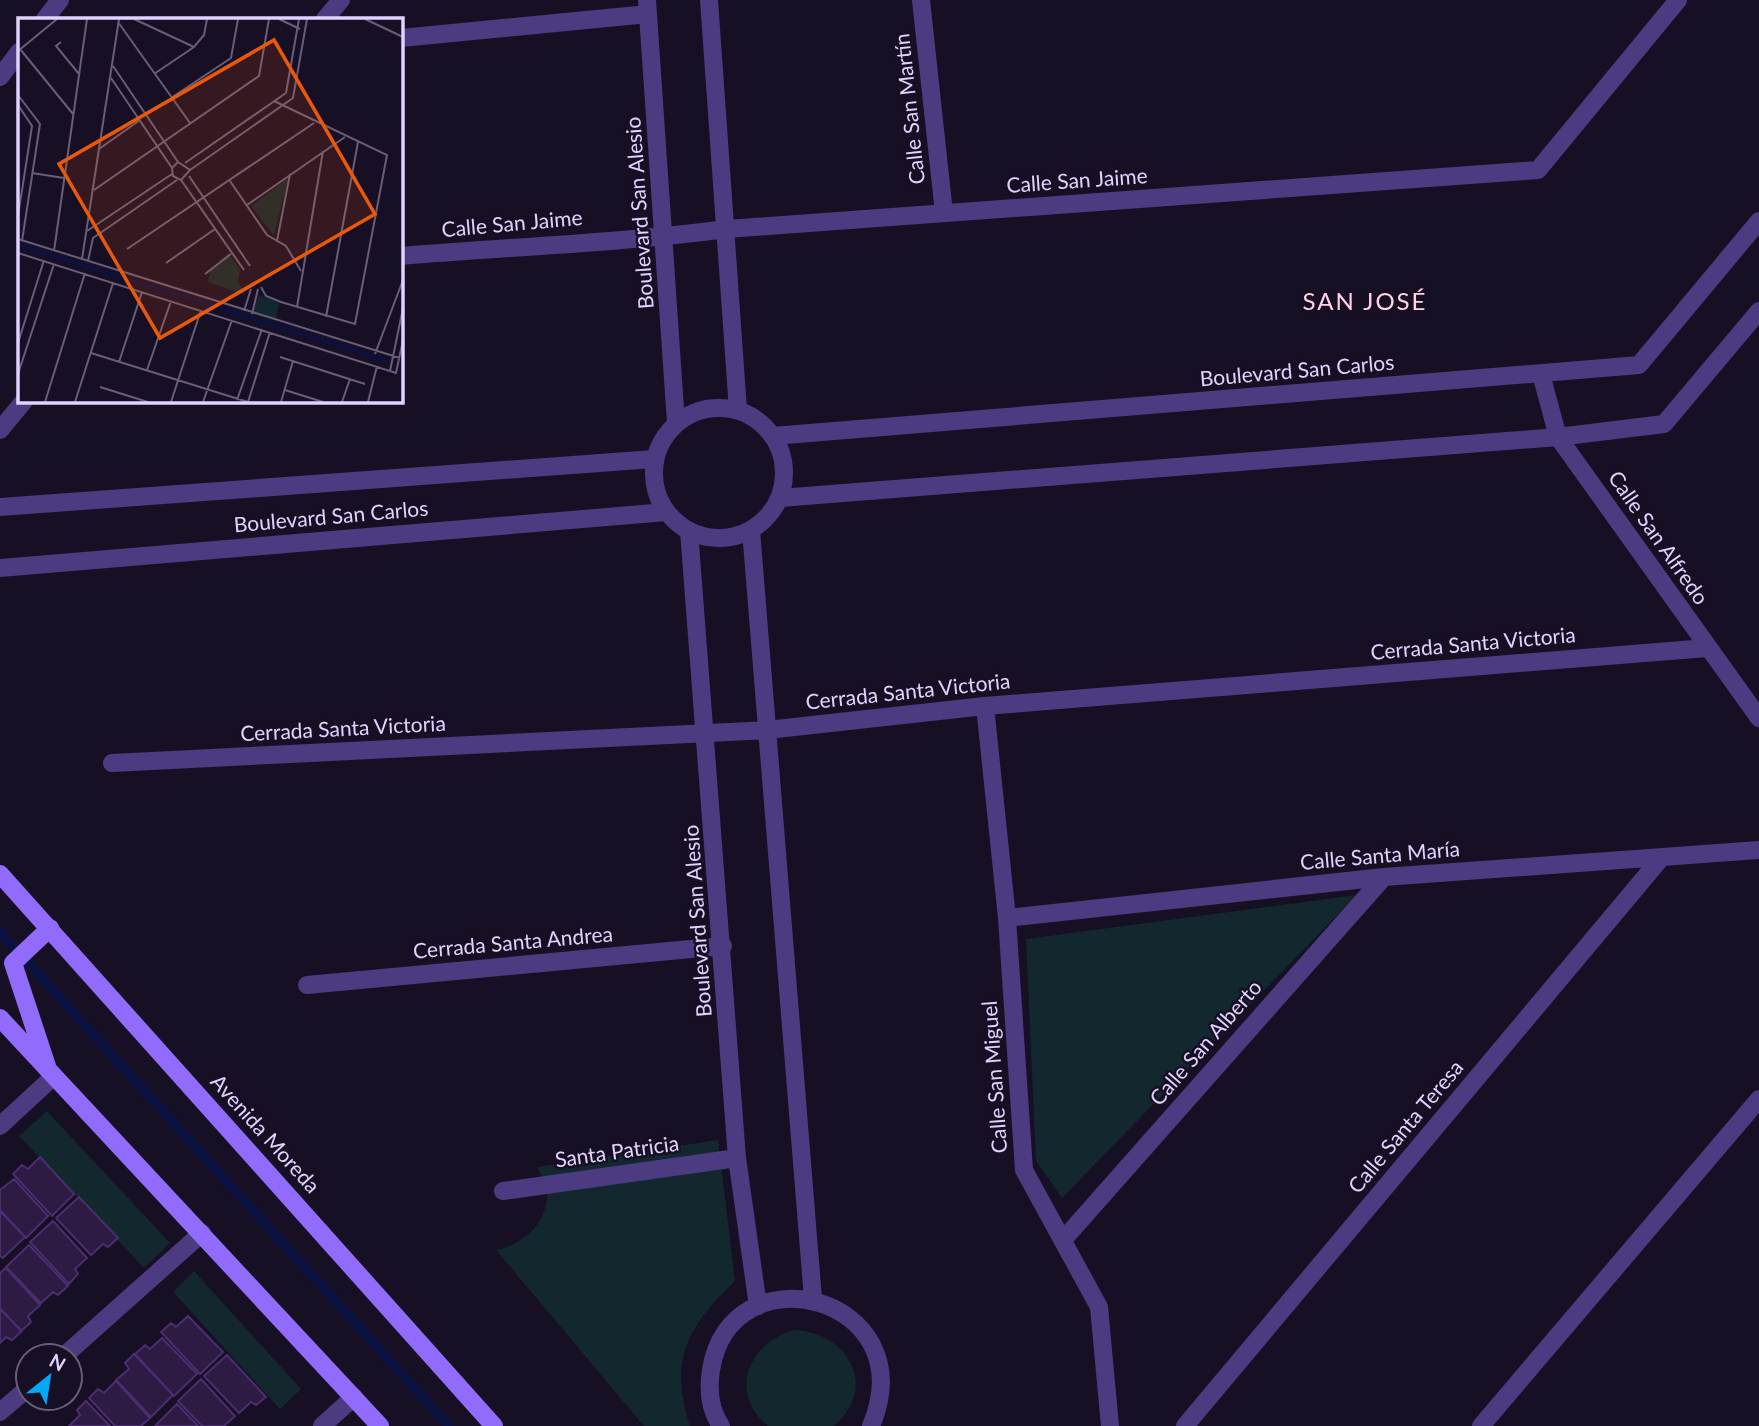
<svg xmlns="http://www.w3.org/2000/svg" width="1759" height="1426" font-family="Lato,sans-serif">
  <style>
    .green { fill: #12282e }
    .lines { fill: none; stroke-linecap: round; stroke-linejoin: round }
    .stream { stroke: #0b1241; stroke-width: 10 }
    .building { fill: #2d1b44; stroke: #4a2e70; stroke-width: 2 }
    .minor { stroke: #4d3b82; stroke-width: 18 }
    .secondary { stroke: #906bfc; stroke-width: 18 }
    .labels { text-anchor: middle; stroke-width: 5; stroke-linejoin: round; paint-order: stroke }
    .street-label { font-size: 21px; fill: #e1d2fe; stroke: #170f24 }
    .quarter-label { font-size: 24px; letter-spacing: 2px; fill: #fed4e5; stroke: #170f24 }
    .inset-river { fill: none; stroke: #0b1241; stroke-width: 3.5 }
    .inset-road { fill: none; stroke: #685d7b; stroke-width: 2 }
    .view { fill: #e8590c; fill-opacity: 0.15; stroke: #e8590c; stroke-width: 3.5 }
    .inset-edge { fill: none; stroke: #e1d2fe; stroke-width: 3.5 }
  </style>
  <rect width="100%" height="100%" fill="#170f24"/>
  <!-- green -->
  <path class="green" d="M 1357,895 L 1062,1198 L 1036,1161 L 1026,939 Z
    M 47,1111 L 170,1243 L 144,1268 L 19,1136 Z
    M 718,1140 L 735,1281 C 688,1326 668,1360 690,1426 L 644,1426 L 496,1250 C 524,1244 547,1224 547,1193 C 547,1185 541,1175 537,1167 Z
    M 194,1271 L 301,1389 L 280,1409 L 173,1292 Z
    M 794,1330 C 848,1332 879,1387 834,1426 L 768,1426 C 727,1392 749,1343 794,1330 Z"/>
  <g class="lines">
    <!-- stream -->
    <path class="stream" d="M 0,932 L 449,1426"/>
  </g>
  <!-- building -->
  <path class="building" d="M 40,1157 L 74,1194 L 52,1216 L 13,1174 L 22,1165 L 28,1169 Z
    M 14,1179 L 48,1216 L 26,1238 L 0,1210 L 0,1190 Z
    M 79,1197 L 118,1238 L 108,1247 L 103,1244 L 91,1255 L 56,1218 Z
    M 0,1211 L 25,1237 L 3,1258 L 0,1256 Z
    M 53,1221 L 87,1258 L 75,1269 L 78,1274 L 69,1284 L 30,1242 Z
    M 29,1245 L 68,1286 L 58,1295 L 53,1292 L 41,1303 L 6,1267 Z
    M 6,1268 L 40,1305 L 28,1316 L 31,1322 L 21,1331 L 0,1308 L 0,1273 Z
    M 0,1309 L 22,1331 L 12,1340 L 6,1337 L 0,1343 Z
    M 188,1316 L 223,1352 L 200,1374 L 161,1332 L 171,1323 L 176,1327 Z
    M 162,1338 L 197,1374 L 174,1396 L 135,1354 L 145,1345 L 150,1349 Z
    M 134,1354 L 173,1395 L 151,1417 L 116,1380 L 129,1369 L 125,1363 Z
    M 227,1355 L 266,1397 L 256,1405 L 251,1402 L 239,1413 L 204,1376 Z
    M 201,1379 L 235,1416 L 224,1426 L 202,1426 L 178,1401 Z
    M 116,1381 L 150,1418 L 141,1426 L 115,1426 L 89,1398 L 98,1389 L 104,1393 Z
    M 86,1401 L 110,1426 L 69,1426 L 80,1415 L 77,1410 Z
    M 177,1404 L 198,1426 L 155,1426 Z"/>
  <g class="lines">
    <!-- minor -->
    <path class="minor" d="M 647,0 L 676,423
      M 709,0 L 738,410
      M 921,0 L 944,213
      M 45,19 L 60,0
      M 325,19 L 341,0
      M 401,38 L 648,14
      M 0,77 L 19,52
      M 401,256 C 509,247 619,243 727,229 L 1538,170 L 1678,0
      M 1541,374 L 1558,437 L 1759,718
      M654 473a65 65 0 1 1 130 0a65 65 0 1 1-130 0Z
      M 0,430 L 24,401
      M 773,436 L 1639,365 L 1759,221
      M 780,498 L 1558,437 L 1664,424 L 1759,311
      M 0,507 L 654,459
      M 751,530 L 813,1299
      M 689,531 L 737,1158 L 758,1306
      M 0,568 L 666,512
      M 985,706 L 1007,918 L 1024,1170 L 1099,1307 L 1110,1426
      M 112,763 L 767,730 L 985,706 L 1707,648
      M 1007,918 L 1384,877 L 1759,850
      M 307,985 L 723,946
      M 0,1126 L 53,1077
      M 503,1191 L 737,1158
      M 1063,1240 L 1384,877
      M 64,1356 L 202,1233
      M 0,1412 L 28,1388
      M 322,1426 L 354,1397
      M 721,1426 C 710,1410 708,1389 711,1370 C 730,1247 926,1295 871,1426
      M 1185,1426 L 1662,857
      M 1481,1426 L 1759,1099"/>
    <!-- secondary -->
    <path class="secondary" d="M 0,874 L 494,1426
      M 13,963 L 47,1066
      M 13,963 L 50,928
      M 0,1018 L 380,1426"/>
  </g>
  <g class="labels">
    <!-- street labels -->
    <g class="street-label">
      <text transform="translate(910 109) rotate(-96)" y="7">Calle San Martín</text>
      <text transform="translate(1077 181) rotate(-4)" y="7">Calle San Jaime</text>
      <text transform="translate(640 213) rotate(-94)" y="7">Boulevard San Alesio</text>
      <text transform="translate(512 224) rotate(-5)" y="7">Calle San Jaime</text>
      <text transform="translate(1297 371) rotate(-5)" y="7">Boulevard San Carlos</text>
      <text transform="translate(331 517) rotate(-5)" y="7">Boulevard San Carlos</text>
      <text transform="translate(1658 538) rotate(55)" y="7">Calle San Alfredo</text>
      <text transform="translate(1473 644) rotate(-5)" y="7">Cerrada Santa Victoria</text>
      <text transform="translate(908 692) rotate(-6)" y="7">Cerrada Santa Victoria</text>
      <text transform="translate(343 729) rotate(-3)" y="7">Cerrada Santa Victoria</text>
      <text transform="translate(1380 856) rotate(-5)" y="7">Calle Santa María</text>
      <text transform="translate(698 921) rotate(-94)" y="7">Boulevard San Alesio</text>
      <text transform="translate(513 943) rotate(-5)" y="7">Cerrada Santa Andrea</text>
      <text transform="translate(1206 1043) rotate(-49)" y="7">Calle San Alberto</text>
      <text transform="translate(995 1077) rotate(-94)" y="7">Calle San Miguel</text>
      <text transform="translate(1406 1127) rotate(-50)" y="7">Calle Santa Teresa</text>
      <text transform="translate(265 1134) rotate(48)" y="7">Avenida Moreda</text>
      <text transform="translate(617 1152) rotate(-8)" y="7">Santa Patricia</text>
    </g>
    <!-- quarter labels -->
    <g class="quarter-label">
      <text x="1365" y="310">SAN JOSÉ</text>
    </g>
  </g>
  <!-- overview -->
  <g transform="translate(18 18)">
    <rect width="385" height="385" fill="#170f24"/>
    <path d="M 270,160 L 256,218 L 233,188 ZM 210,235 L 222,251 L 220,264 L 227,277 L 190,264 L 192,253 ZM 241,277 L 261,285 L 258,303 L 234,296 Z" fill="#12282e"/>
    <path class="inset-river" d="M 0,227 L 370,343"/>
    <path class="inset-road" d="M 116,1 L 176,29M 261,1 L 282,11M 347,1 L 385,19M 100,4 L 172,105M 43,24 L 38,28 L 61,56M 2,31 L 55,96M 0,33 L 39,1M 95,48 L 160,144M 136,56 L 176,29 L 186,17 L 189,1M 93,60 L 154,150M 0,77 L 22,106 L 4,223M 153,80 L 213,40 L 220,1M 0,87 L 14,108 L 0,198M 81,131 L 122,102M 167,145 L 268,75 L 281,1M 172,152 L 275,80 L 289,1M 14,155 L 46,160M 171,158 L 232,248M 163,162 L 172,152 L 160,144 L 154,150 L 155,158 L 163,162 L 226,252M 212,163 L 249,217 L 268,228 L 283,253M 76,172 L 241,58 L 251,1M 229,187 L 327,119M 69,213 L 154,156M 0,221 L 382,340M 259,223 L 272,156M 109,231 L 296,105M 36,233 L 69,1M 0,235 L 378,355 L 385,322M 64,241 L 101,1M 70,243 L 75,220 L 159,162M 148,245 L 197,211M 187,256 L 213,236M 243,269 L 248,278 L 263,284 L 337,306 L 369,137 L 256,83M 279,289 L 305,133M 226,293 L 233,271M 234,296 L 240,271M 308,299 L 340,124M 0,325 L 26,242M 73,335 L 230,384M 357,336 L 385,262M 262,339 L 347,366M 101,344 L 124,274M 129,352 L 153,283M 372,353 L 385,290M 0,356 L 36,246M 82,369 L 130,384M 267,372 L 305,384M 219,382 L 244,311M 27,384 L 67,255M 57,384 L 95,265M 153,384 L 183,292M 185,384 L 214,302M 230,384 L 252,314M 263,384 L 275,343M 324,384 L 332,361M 350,384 L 359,348"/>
    <path class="view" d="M 256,22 L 357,196 L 142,320 L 41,146 Z"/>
    <rect width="385" height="385" class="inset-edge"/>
  </g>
  <!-- north arrow -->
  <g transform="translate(49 1377) rotate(30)"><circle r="33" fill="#170f24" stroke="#685d7b" stroke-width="2"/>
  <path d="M0-5L12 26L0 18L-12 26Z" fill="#05a8f8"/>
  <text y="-10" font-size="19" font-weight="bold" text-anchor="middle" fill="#e1d2fe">N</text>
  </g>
</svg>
